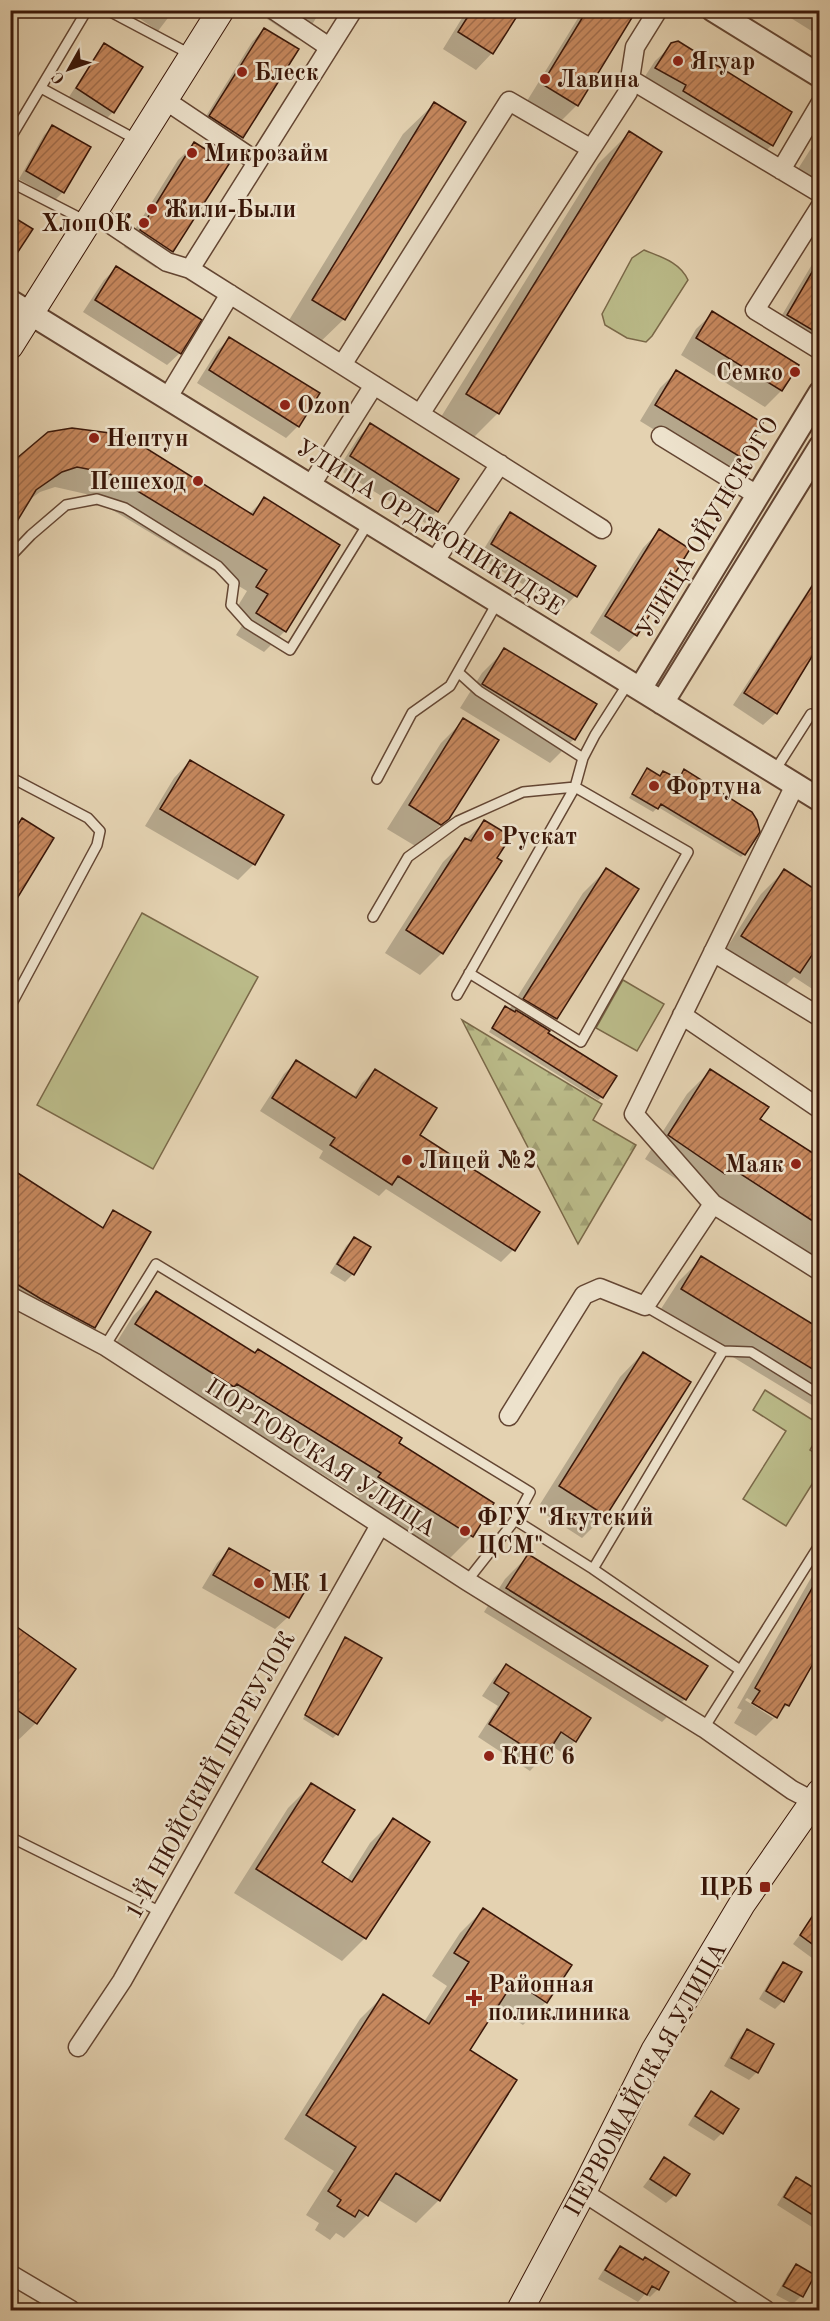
<svg xmlns="http://www.w3.org/2000/svg" width="830" height="2321" font-family="'Old Standard TT',serif">
  <style>
    .green { fill: #baba88; stroke: #7a6848; stroke-width: 1.5 }
    .forest { fill: url(#forest-firs); stroke: #7a6848; stroke-width: 1.5 }
    .shadow { fill: #0003; fill-rule: evenodd }
    .building { fill: url(#building-hatch); stroke: #3a1709; stroke-width: 1.5 }
    .lines { fill: none; stroke-linecap: round; stroke-linejoin: round }
    .service-casing { stroke: #644633; stroke-width: 12 }
    .minor-casing { stroke: #644633; stroke-width: 21 }
    .tertiary-casing { stroke: #644633; stroke-width: 26 }
    .secondary-casing { stroke: #3a1709; stroke-width: 28 }
    .service { stroke: #ede2cc; stroke-width: 9 }
    .minor { stroke: #ede2cc; stroke-width: 18 }
    .tertiary { stroke: #ede2cc; stroke-width: 22 }
    .secondary { stroke: #ede2cc; stroke-width: 26 }
    .poi-dot { fill: #8f2418; stroke: #ede2cc; stroke-width: 2 }
    .labels { text-anchor: middle; stroke-width: 5; stroke-linejoin: round; paint-order: stroke }
    .poi-label { font-size: 24px; font-weight: bold; fill: #3a1709; stroke: #ede2cc; text-anchor: start }
    .street-label { font-size: 24px; fill: #3a1709; stroke: #ede2cc }
  </style>
  <defs>
    <pattern id="forest-firs" width="22" height="20" patternUnits="userSpaceOnUse" patternTransform="scale(1.5)"><rect width="22" height="20" fill="#baba88"/><path d="M5 1l3.5 6h-7zM16 11l3.5 6h-7z" fill="#a19f74"/></pattern>
    <pattern id="building-hatch" width="6" height="6" patternUnits="userSpaceOnUse" patternTransform="scale(1.5)"><rect width="6" height="6" fill="#c6885e"/><path d="M-1 1l2-2M0 6l6-6M5 7l2-2" fill="none" stroke="#a26e4c"/></pattern>
  </defs>
  <rect width="100%" height="100%" fill="#e4d2b1"/>
  <filter id="stains"><feTurbulence type="fractalNoise" baseFrequency=".00333" numOctaves="4"/><feColorMatrix values="0 0 0 0 .2 0 0 0 0 .09 0 0 0 0 .02 0 0 0 .5 -.17"/></filter>
  <radialGradient id="worn" r=".72"><stop offset=".6" stop-color="#630" stop-opacity="0"/><stop offset="1" stop-color="#630" stop-opacity=".3"/></radialGradient>
  <!-- green -->
  <path class="green" d="M 644,250 C 661,257 680,262 688,280 L 652,336 L 646,342 L 627,338 L 605,325 L 602,314 L 632,258 Z
    M 142,913 L 258,977 L 153,1169 L 37,1105 Z
    M 623,980 L 664,1004 L 637,1051 L 596,1028 Z
    M 765,1390 L 819,1424 L 819,1434 L 810,1450 L 819,1456 L 819,1473 L 786,1526 L 743,1499 L 786,1431 L 753,1410 Z"/>
  <!-- forest -->
  <path class="forest" d="M 462,1020 L 602,1104 L 593,1120 L 636,1145 L 578,1244 Z"/>
  <!-- shadow -->
  <path class="shadow" d="M 127,10 L 174,10 L 158,31 Z
    M 272,10 L 321,10 L 313,23 L 297,39 L 267,19 Z
    M 467,10 L 519,10 L 492,53 L 476,70 L 443,49 Z
    M 583,10 L 622,10 L 577,105 L 561,121 L 527,101 Z
    M 778,10 L 820,10 L 820,33 L 818,35 Z
    M 264,29 L 242,137 L 230,150 L 198,129 L 252,42 Z
    M 105,45 L 113,112 L 105,120 L 69,97 L 97,53 Z
    M 672,45 L 772,145 L 755,161 L 640,84 L 655,61 Z
    M 434,104 L 344,319 L 313,349 L 283,330 L 403,134 Z
    M 52,127 L 63,192 L 55,200 L 19,179 L 44,135 Z
    M 629,133 L 660,153 L 498,413 L 467,444 L 436,425 L 598,164 Z
    M 820,140 L 820,202 L 789,183 L 810,150 Z
    M 195,144 L 172,251 L 156,268 L 124,247 L 178,160 Z
    M 820,251 L 820,335 L 804,350 L 772,332 Z
    M 116,268 L 180,353 L 167,365 L 83,312 L 104,280 Z
    M 713,313 L 797,365 L 781,391 L 765,407 L 681,355 L 696,329 Z
    M 229,339 L 298,426 L 286,438 L 197,383 L 217,351 Z
    M 676,372 L 741,457 L 724,473 L 640,421 L 660,388 Z
    M 370,425 L 437,511 L 425,523 L 338,469 L 358,438 Z
    M 72,429 L 249,514 L 264,499 L 285,631 L 264,652 L 236,635 L 248,616 L 236,609 L 247,591 L 86,494 L 55,487 L 40,492 L 29,500 Z
    M 510,514 L 594,566 L 575,596 L 563,609 L 479,557 L 498,526 Z
    M 659,531 L 688,550 L 635,635 L 619,652 L 590,633 L 643,548 Z
    M 820,572 L 820,642 L 776,713 L 763,725 L 733,705 Z
    M 505,650 L 595,705 L 573,740 L 550,763 L 460,708 L 482,673 Z
    M 464,720 L 448,818 L 417,847 L 387,829 L 441,743 Z
    M 190,761 L 254,864 L 238,880 L 145,826 L 174,778 Z
    M 647,770 L 659,777 L 663,772 L 678,780 L 685,771 L 744,854 L 741,857 L 658,807 L 653,812 L 629,798 Z
    M 484,822 L 442,953 L 420,975 L 385,953 L 443,862 Z
    M 606,870 L 637,890 L 556,1018 L 545,1029 L 546,1034 L 602,1097 L 598,1100 L 489,1032 L 502,1012 L 509,1010 L 583,893 Z
    M 784,871 L 820,893 L 820,994 L 794,977 L 775,996 L 719,960 L 761,894 Z
    M 296,1062 L 353,1098 L 362,1083 L 375,1070 L 418,1136 L 513,1250 L 501,1262 L 386,1189 L 379,1196 L 319,1158 L 323,1151 L 260,1111 L 284,1074 Z
    M 710,1071 L 758,1120 L 820,1159 L 820,1271 L 645,1159 L 687,1094 Z
    M 10,1169 L 102,1229 L 113,1212 L 93,1327 L 90,1331 L 10,1286 Z
    M 354,1238 L 353,1274 L 345,1282 L 330,1273 L 346,1246 Z
    M 702,1258 L 820,1330 L 820,1410 L 659,1312 L 679,1281 Z
    M 156,1293 L 397,1444 L 472,1536 L 449,1559 L 356,1501 L 359,1497 L 213,1406 L 113,1348 L 133,1316 Z
    M 643,1353 L 605,1515 L 582,1538 L 537,1509 L 620,1377 Z
    M 229,1550 L 288,1617 L 275,1629 L 202,1588 L 217,1563 Z
    M 528,1556 L 685,1699 L 662,1722 L 484,1612 L 505,1579 Z
    M 820,1562 L 820,1650 L 787,1705 L 756,1736 L 734,1723 L 742,1710 L 737,1708 ZM 747,1698 L 776,1715 L 773,1718 L 745,1700 Z
    M 10,1624 L 74,1670 L 36,1723 L 10,1748 Z
    M 346,1639 L 337,1734 L 333,1738 L 303,1719 Z
    M 506,1666 L 575,1741 L 562,1753 L 551,1745 L 542,1758 L 530,1771 L 478,1737 L 498,1706 L 482,1696 L 494,1678 Z
    M 311,1785 L 320,1862 L 347,1880 L 370,1843 L 393,1820 L 365,1938 L 342,1961 L 234,1893 L 288,1808 Z
    M 483,1910 L 546,2002 L 523,2025 L 495,2007 L 468,2050 L 439,2200 L 416,2223 L 377,2199 L 367,2215 L 344,2238 L 336,2233 L 330,2240 L 315,2230 L 319,2223 L 306,2215 L 334,2171 L 284,2139 L 360,2019 L 383,1996 L 424,2022 L 447,1986 L 432,1976 L 460,1933 Z
    M 812,1919 L 820,1924 L 820,1951 L 812,1958 L 793,1944 Z
    M 784,1963 L 783,2001 L 775,2009 L 759,1999 L 775,1972 Z
    M 747,2030 L 757,2072 L 749,2080 L 724,2066 L 739,2039 Z
    M 711,2093 L 722,2133 L 714,2141 L 688,2125 L 703,2101 Z
    M 664,2159 L 675,2195 L 666,2203 L 643,2187 Z
    M 796,2179 L 820,2193 L 820,2224 L 815,2229 L 777,2205 L 788,2187 Z
    M 620,2248 L 642,2262 L 658,2289 L 650,2297 L 645,2294 L 638,2302 L 598,2279 L 612,2256 Z
    M 796,2266 L 813,2276 L 801,2296 L 793,2304 L 776,2295 L 788,2274 Z"/>
  <!-- building -->
  <path class="building" d="M 472,10 L 521,10 L 493,54 L 458,32 Z
    M 587,10 L 625,10 L 633,16 L 578,106 L 542,84 Z
    M 264,28 L 299,49 L 243,138 L 209,116 Z
    M 678,41 L 792,112 L 773,146 L 683,91 L 686,85 L 655,68 L 671,43 Z
    M 104,43 L 143,67 L 114,113 L 76,88 Z
    M 434,102 L 466,122 L 345,320 L 312,300 Z
    M 52,125 L 91,147 L 64,193 L 26,171 Z
    M 629,131 L 662,152 L 499,414 L 466,394 Z
    M 194,142 L 229,164 L 173,252 L 140,230 Z
    M 10,215 L 33,229 L 10,264 Z
    M 819,260 L 819,334 L 787,315 Z
    M 116,266 L 202,320 L 181,354 L 95,300 Z
    M 712,311 L 799,365 L 782,391 L 696,338 Z
    M 229,337 L 320,393 L 299,427 L 209,370 Z
    M 676,370 L 763,423 L 742,458 L 655,405 Z
    M 370,423 L 459,479 L 438,512 L 350,456 Z
    M 72,428 L 125,435 L 253,515 L 264,497 L 340,545 L 286,632 L 256,613 L 268,594 L 256,587 L 267,570 L 108,473 L 77,467 L 62,472 L 36,490 L 10,533 L 10,464 L 48,432 Z
    M 510,512 L 596,566 L 577,597 L 491,544 Z
    M 659,529 L 690,549 L 637,636 L 605,616 Z
    M 819,575 L 819,645 L 777,714 L 744,693 Z
    M 504,648 L 597,704 L 575,740 L 482,684 Z
    M 463,718 L 499,740 L 449,819 L 441,825 L 409,805 Z
    M 190,760 L 284,815 L 255,865 L 160,809 Z
    M 647,768 L 660,776 L 663,771 L 679,779 L 684,769 L 752,812 L 757,820 L 760,832 L 745,855 L 661,804 L 658,809 L 632,794 Z
    M 22,818 L 54,838 L 10,910 L 10,837 Z
    M 484,820 L 504,832 L 506,844 L 497,858 L 502,861 L 443,954 L 406,930 L 465,838 L 471,841 Z
    M 606,868 L 639,889 L 557,1019 L 523,999 Z
    M 784,869 L 819,892 L 819,956 L 814,952 L 800,973 L 741,936 Z
    M 505,1006 L 515,1012 L 516,1010 L 550,1031 L 548,1033 L 617,1076 L 603,1098 L 492,1028 Z
    M 296,1060 L 356,1098 L 375,1069 L 437,1108 L 420,1135 L 540,1212 L 515,1251 L 398,1176 L 392,1185 L 330,1145 L 335,1138 L 272,1098 Z
    M 710,1069 L 769,1107 L 760,1119 L 819,1157 L 819,1225 L 730,1167 L 725,1174 L 668,1135 Z
    M 10,1168 L 103,1228 L 113,1210 L 151,1232 L 95,1328 L 41,1299 L 10,1280 Z
    M 354,1237 L 371,1247 L 354,1275 L 337,1264 Z
    M 701,1256 L 819,1328 L 819,1373 L 681,1289 Z
    M 156,1291 L 255,1353 L 258,1349 L 402,1438 L 399,1443 L 494,1503 L 473,1537 L 378,1477 L 381,1473 L 237,1384 L 234,1387 L 135,1324 Z
    M 643,1352 L 691,1382 L 606,1516 L 559,1486 Z
    M 229,1548 L 305,1591 L 289,1618 L 213,1575 Z
    M 528,1554 L 708,1666 L 686,1700 L 506,1588 Z
    M 819,1576 L 819,1653 L 789,1706 L 785,1704 L 777,1718 L 752,1703 L 760,1691 L 755,1688 Z
    M 10,1622 L 76,1669 L 37,1724 L 10,1705 Z
    M 345,1637 L 382,1658 L 338,1735 L 305,1715 Z
    M 506,1664 L 591,1718 L 576,1742 L 561,1732 L 544,1759 L 489,1724 L 509,1693 L 494,1683 Z
    M 311,1783 L 355,1810 L 322,1862 L 352,1882 L 393,1818 L 430,1842 L 366,1939 L 256,1869 Z
    M 819,1906 L 819,1949 L 800,1935 Z
    M 483,1908 L 572,1965 L 547,2003 L 514,1981 L 470,2050 L 517,2080 L 440,2201 L 396,2173 L 368,2216 L 359,2210 L 355,2217 L 337,2206 L 341,2200 L 328,2191 L 356,2147 L 306,2115 L 383,1994 L 429,2024 L 469,1962 L 454,1953 Z
    M 783,1962 L 802,1972 L 784,2002 L 766,1991 Z
    M 747,2029 L 774,2044 L 758,2073 L 731,2058 Z
    M 711,2091 L 739,2109 L 723,2134 L 695,2116 Z
    M 664,2157 L 690,2174 L 676,2196 L 650,2179 Z
    M 796,2177 L 819,2191 L 819,2219 L 784,2197 Z
    M 620,2246 L 643,2260 L 645,2257 L 669,2272 L 659,2290 L 652,2286 L 647,2295 L 605,2270 Z
    M 796,2264 L 815,2275 L 803,2297 L 783,2286 Z"/>
  <g class="lines">
    <!-- service casing -->
    <g class="service-casing">
      <path id="service" d="M 107,10 L 190,54
        M 41,88 L 137,140
        M 10,139 L 87,10
        M 10,182 L 86,221
        M 10,557 L 31,535 L 66,505 L 97,499 L 125,508 L 218,566 L 234,583 L 231,605 L 248,624 L 290,650 L 369,522
        M 458,672 L 479,691 L 583,758
        M 774,772 L 811,714
        M 10,777 L 88,818 L 100,831 L 97,845 L 10,1007
        M 377,779 L 412,713 L 450,686 L 497,603
        M 373,917 L 408,857 L 458,821 L 523,792 L 575,787 L 688,852 L 581,1042 L 469,973
        M 457,995 L 575,787 L 583,758 L 595,735 L 629,682
        M 645,1306 L 723,1351 L 751,1352 L 820,1395
        M 105,1346 L 156,1264 L 530,1492 L 515,1520 L 467,1581
        M 515,1520 L 593,1569 L 740,1670
        M 593,1569 L 723,1351
        M 704,1728 L 820,1544
        M 10,1837 L 161,1912"/>
    </g>
    <!-- minor casing -->
    <g class="minor-casing">
      <path id="minor" d="M 274,10 L 329,47
        M 630,79 L 820,193
        M 165,100 L 256,161
        M 781,170 L 820,104
        M 820,207 L 755,310 L 820,350
        M 94,213 L 167,262 L 190,269 L 602,529
        M 190,269 L 353,10
        M 342,365 L 509,101 L 590,148
        M 168,397 L 230,294
        M 420,414 L 628,92 L 635,47 L 658,10
        M 661,436 L 757,495
        M 311,485 L 374,385
        M 434,562 L 500,464
        M 795,785 L 634,1114 L 713,1204 L 820,1271
        M 713,952 L 820,1017
        M 682,1015 L 820,1109
        M 10,1296 L 105,1346 L 467,1581 L 704,1728 L 792,1790 L 813,1801
        M 509,1416 L 584,1295 L 600,1288 L 645,1306 L 713,1204
        M 78,2047 L 122,1981 L 380,1525
        M 583,2192 L 766,2310
        M 10,2274 L 71,2310"/>
    </g>
    <!-- tertiary casing -->
    <g class="tertiary-casing">
      <path id="tertiary" d="M 713,10 L 820,76
        M 10,301 L 820,800
        M 640,689 L 820,393
        M 662,703 L 820,447"/>
    </g>
    <!-- secondary casing -->
    <g class="secondary-casing">
      <path id="secondary" d="M 10,346 L 221,10
        M 520,2310 L 583,2192 L 654,2051 L 742,1904 L 820,1792"/>
    </g>
    <!-- service -->
    <use href="#service" class="service"/>
    <!-- minor -->
    <use href="#minor" class="minor"/>
    <!-- tertiary -->
    <use href="#tertiary" class="tertiary"/>
    <!-- secondary -->
    <use href="#secondary" class="secondary"/>
  </g>
  <!-- markers -->
  <g class="poi-dot">
    <circle cx="678" cy="61" r="6"/>
    <circle cx="242" cy="72" r="6"/>
    <circle cx="545" cy="79" r="6"/>
    <circle cx="192" cy="153" r="6"/>
    <circle cx="152" cy="209" r="6"/>
    <circle cx="144" cy="223" r="6"/>
    <circle cx="795" cy="372" r="6"/>
    <circle cx="285" cy="405" r="6"/>
    <circle cx="94" cy="438" r="6"/>
    <circle cx="198" cy="481" r="6"/>
    <circle cx="654" cy="786" r="6"/>
    <circle cx="489" cy="836" r="6"/>
    <circle cx="407" cy="1160" r="6"/>
    <circle cx="796" cy="1164" r="6"/>
    <circle cx="465" cy="1531" r="6"/>
    <circle cx="259" cy="1583" r="6"/>
    <circle cx="489" cy="1756" r="6"/>
    <rect x="759" y="1881" width="12" height="12" rx="3"/>
    <path d="M471 1989h6v6h6v6h-6v6h-6v-6h-6v-6h6z"/>
  </g>
  <g class="labels">
    <!-- poi labels -->
    <g class="poi-label">
      <text x="690" y="69">Ягуар</text>
      <text x="254" y="80">Блеск</text>
      <text x="557" y="87">Лавина</text>
      <text x="204" y="161">Микрозайм</text>
      <text x="164" y="217">Жили-Были</text>
      <text x="132" y="231" text-anchor="end">ХлопОК</text>
      <text x="783" y="380" text-anchor="end">Семко</text>
      <text x="297" y="413">Ozon</text>
      <text x="106" y="446">Нептун</text>
      <text x="186" y="489" text-anchor="end">Пешеход</text>
      <text x="666" y="794">Фортуна</text>
      <text x="501" y="844">Рускат</text>
      <text x="419" y="1168">Лицей №2</text>
      <text x="784" y="1172" text-anchor="end">Маяк</text>
      <text x="477" y="1525">ФГУ "Якутский<tspan x="477" dy="28">ЦСМ"</tspan></text>
      <text x="271" y="1591">МК 1</text>
      <text x="501" y="1764">КНС 6</text>
      <text x="753" y="1895" text-anchor="end">ЦРБ</text>
      <text x="488" y="1992">Районная<tspan x="488" dy="28">поликлиника</tspan></text>
    </g>
    <!-- street labels -->
    <g class="street-label">
      <text transform="translate(430 527) rotate(32)" y="8">УЛИЦА ОРДЖОНИКИДЗЕ</text>
      <text transform="translate(707 527) rotate(-59)" y="8">УЛИЦА ОЙУНСКОГО</text>
      <text transform="translate(321 1457) rotate(33)" y="8">ПОРТОВСКАЯ УЛИЦА</text>
      <text transform="translate(210 1775) rotate(-61)" y="8">1-Й НЮЙСКИЙ ПЕРЕУЛОК</text>
      <text transform="translate(645 2079) rotate(-61)" y="8">ПЕРВОМАЙСКАЯ УЛИЦА</text>
    </g>
  </g>
  <!-- margin -->
  <rect width="830" height="2321" fill="none" stroke="#e4d2b1" stroke-width="36"/>
  <rect x="12" y="12" width="806" height="2297" fill="none" stroke="#3a1709" stroke-width="3"/>
  <rect x="18" y="18" width="794" height="2285" fill="none" stroke="#3a1709" stroke-width="1.5"/>
  <!-- north arrow -->
  <g transform="translate(69 69) rotate(230)" stroke="#ede2cc" stroke-width="4.5" paint-order="stroke">
  <path d="M0-4.5L10 22L0 15L-10 22Z" fill="#3a1709"/>
  <text y="-9" font-size="16" font-weight="bold" text-anchor="middle" fill="#3a1709">С</text>
  </g>
  <rect width="100%" height="100%" filter="url(#stains)"/>
  <rect width="100%" height="100%" fill="url(#worn)"/>
</svg>
